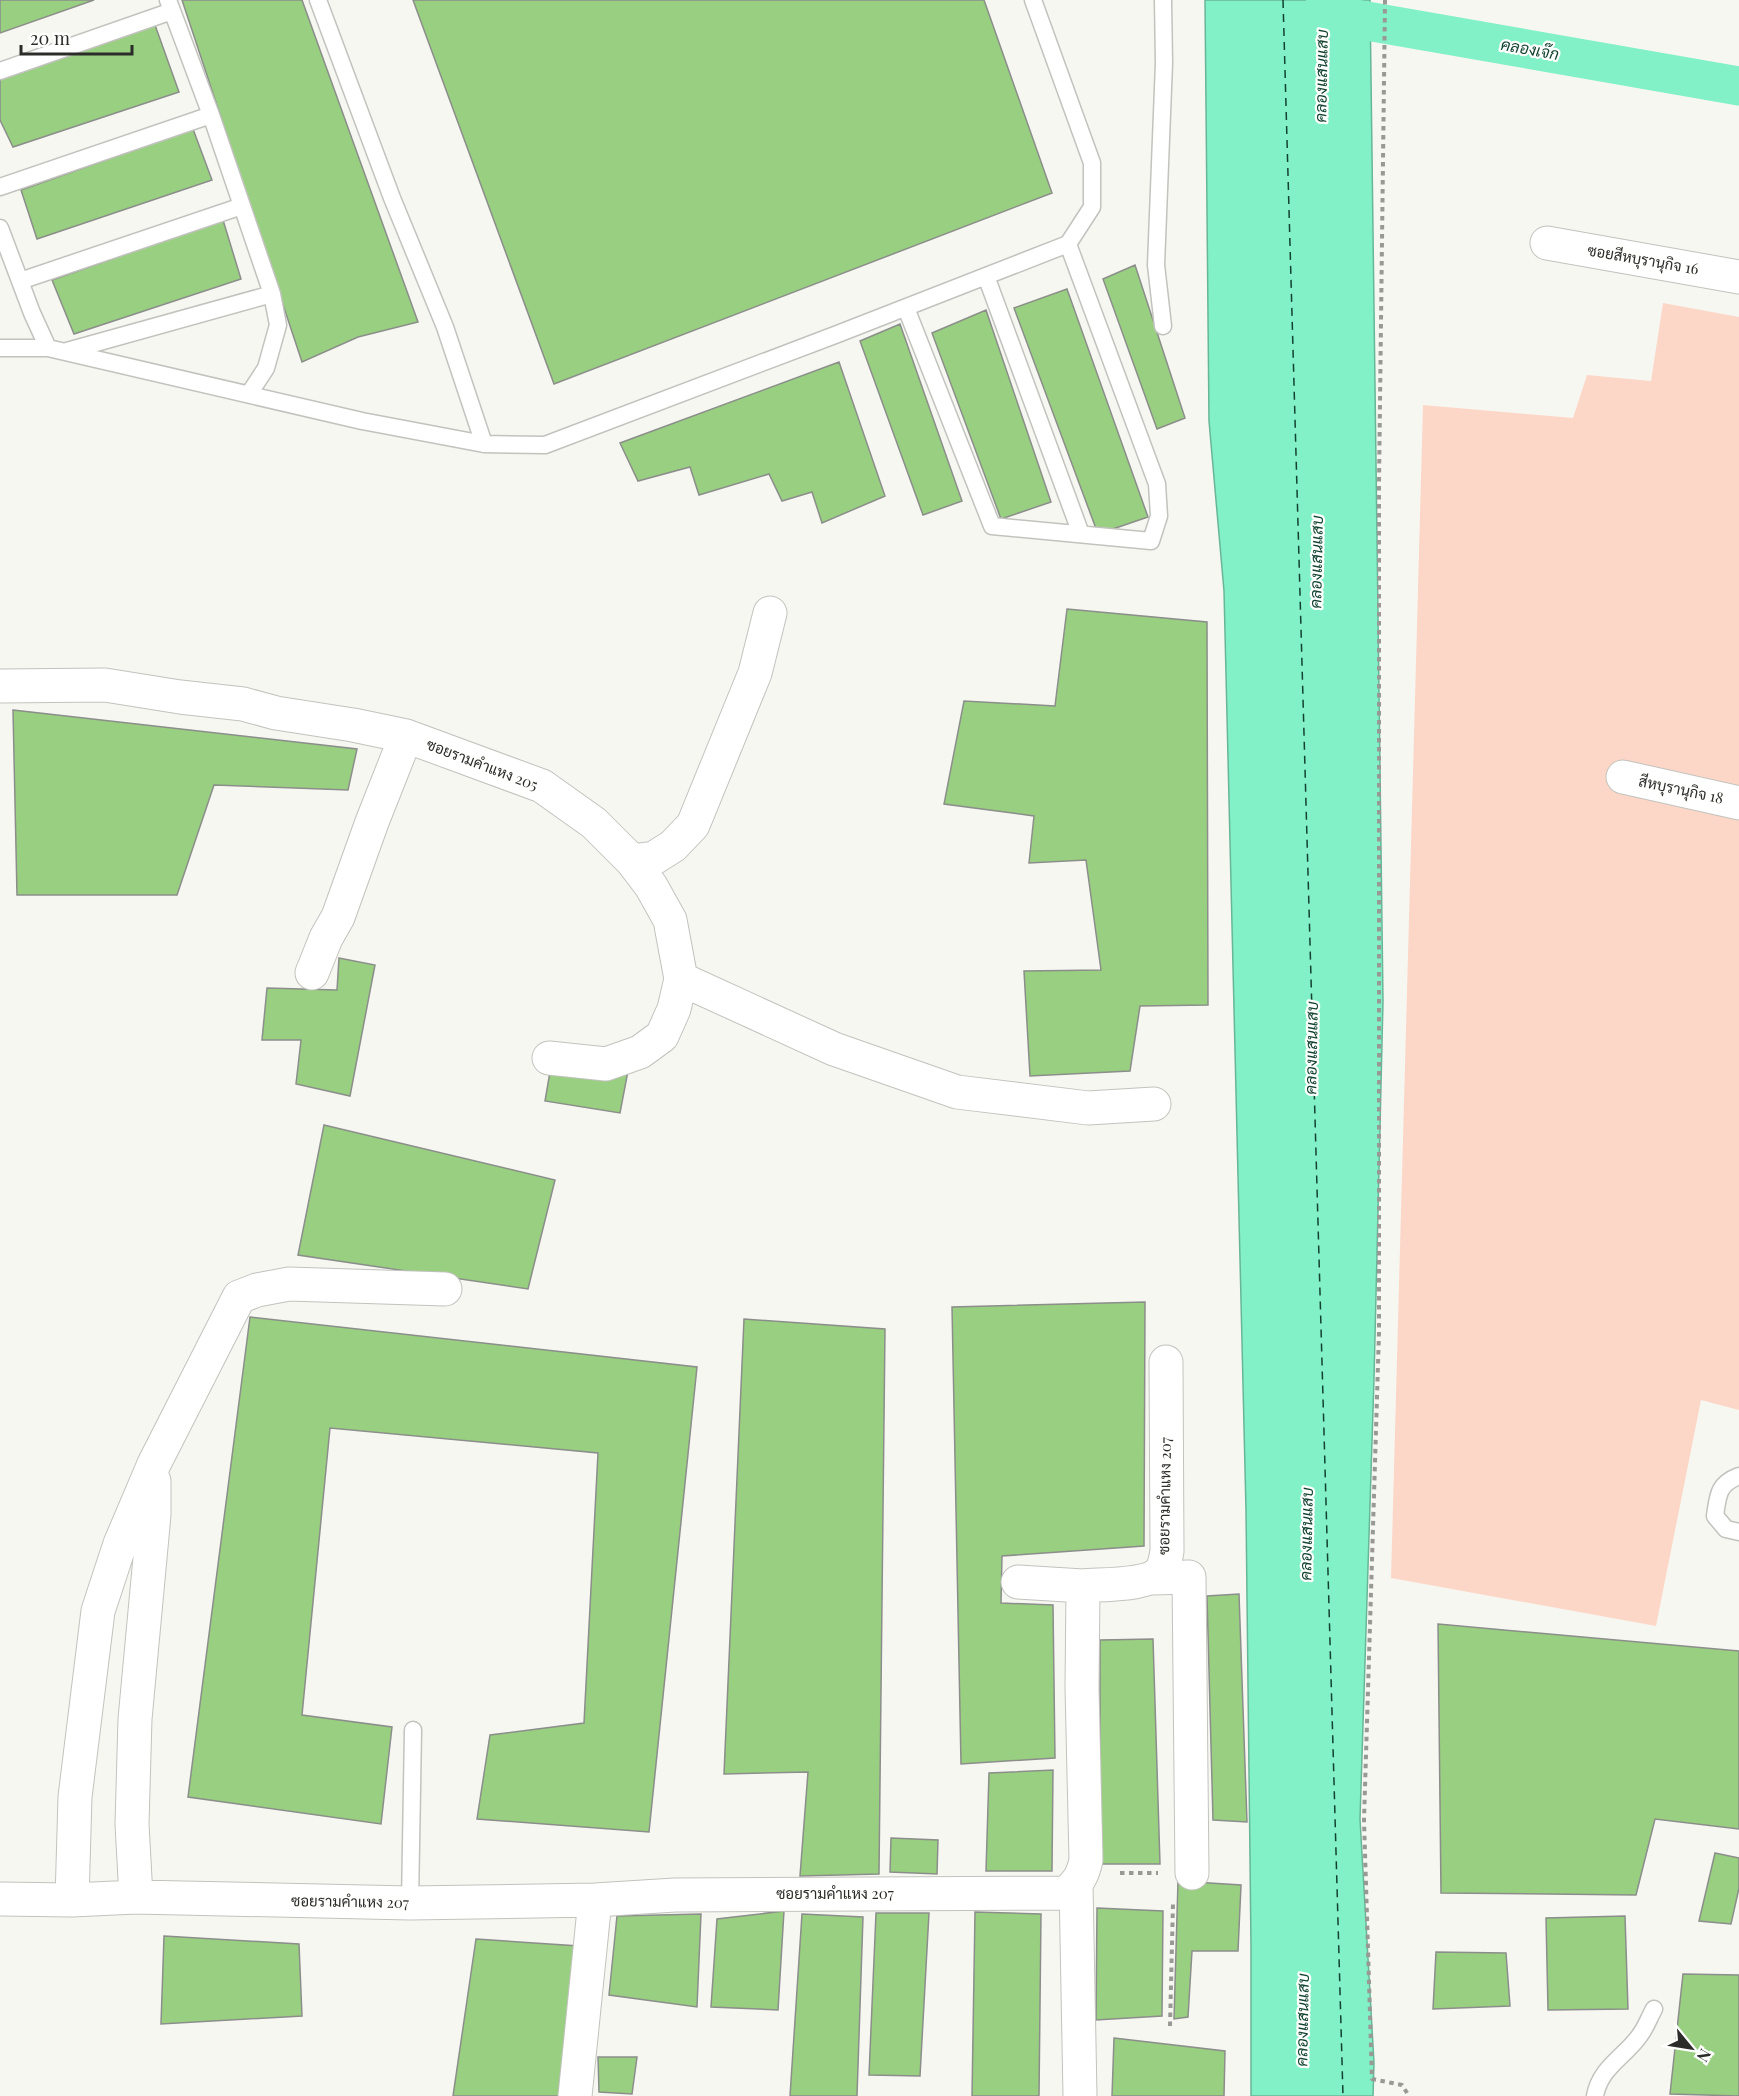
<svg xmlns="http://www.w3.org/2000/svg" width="1739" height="2096" font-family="'Playfair Display',Sarabun,serif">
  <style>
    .green { fill: #fcd7c7 }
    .water { fill: #82f1c7; stroke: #68b698; stroke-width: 1.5 }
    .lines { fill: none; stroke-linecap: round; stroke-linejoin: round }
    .canal { stroke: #82f1c7; stroke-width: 39 }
    .ferry { stroke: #124232; stroke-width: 1.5; stroke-dasharray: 8 6; stroke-linecap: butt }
    .building { fill: #99cf80; stroke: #8b8e8a; stroke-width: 1.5 }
    .service-casing { stroke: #c2c2be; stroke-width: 19 }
    .minor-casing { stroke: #c2c2be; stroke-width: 35 }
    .path { stroke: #989894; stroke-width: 4; stroke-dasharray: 4.5 4.5; stroke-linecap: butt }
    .service { stroke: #fff; stroke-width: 16 }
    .minor { stroke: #fff; stroke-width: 33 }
    .labels { text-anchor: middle; stroke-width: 4.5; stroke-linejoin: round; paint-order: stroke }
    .street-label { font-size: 15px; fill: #2c2c2a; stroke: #fffffe }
    .water-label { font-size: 16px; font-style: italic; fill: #124232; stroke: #fffffe }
  </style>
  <rect width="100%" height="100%" fill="#f7f7f2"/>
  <!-- green -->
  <path class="green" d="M 1663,303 L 1739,317 L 1739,1410 L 1701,1400 L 1656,1626 L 1391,1578 L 1423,405 L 1573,418 L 1587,375 L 1651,381 Z"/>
  <!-- water -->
  <path class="water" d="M 1205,0 L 1370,0 L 1383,1001 L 1374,1379 L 1360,1819 L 1374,2063 L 1373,2096 L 1251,2096 L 1251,1946 L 1246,1510 L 1224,591 L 1209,421 Z"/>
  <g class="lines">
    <!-- canal -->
    <path class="canal" d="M 1321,13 L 1739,86"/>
    <!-- ferry -->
    <path class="ferry" d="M 1283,0 L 1343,2096"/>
  </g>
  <!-- building -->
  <path class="building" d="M 0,0 L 94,0 L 0,33 Z
    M 182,0 L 302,0 L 418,322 L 358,337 L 302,362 Z
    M 413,0 L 984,0 L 1052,193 L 554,384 Z
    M 155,25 L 179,92 L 13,147 L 0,120 L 0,79 Z
    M 193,129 L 212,180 L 37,239 L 21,190 Z
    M 223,220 L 241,279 L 74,334 L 52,280 Z
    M 1135,265 L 1185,418 L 1157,429 L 1103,279 Z
    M 1067,289 L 1148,517 L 1098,534 L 1014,308 Z
    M 986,310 L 1051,502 L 1001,519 L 932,333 Z
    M 900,324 L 962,501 L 923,515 L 860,341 Z
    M 839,362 L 885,496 L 822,523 L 812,492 L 782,501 L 769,474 L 699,495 L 690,467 L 638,481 L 620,443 Z
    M 1067,609 L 1207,622 L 1208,1005 L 1140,1006 L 1130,1071 L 1030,1076 L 1024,971 L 1101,970 L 1086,860 L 1029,863 L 1034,816 L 944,804 L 964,701 L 1055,706 Z
    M 13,710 L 357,749 L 348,790 L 214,785 L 177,895 L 17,895 Z
    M 339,958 L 375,965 L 350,1096 L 296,1084 L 301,1040 L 262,1040 L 267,988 L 337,990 Z
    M 551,1066 L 628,1071 L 620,1113 L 545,1101 Z
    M 324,1125 L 555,1180 L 528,1289 L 298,1255 Z
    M 1145,1302 L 1144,1546 L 1002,1556 L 1001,1603 L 1053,1605 L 1055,1758 L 961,1764 L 952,1307 Z
    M 250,1317 L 697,1367 L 649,1832 L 477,1819 L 490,1735 L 584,1723 L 598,1453 L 330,1428 L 302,1715 L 392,1727 L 381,1824 L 188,1797 Z
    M 744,1319 L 885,1329 L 879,1874 L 800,1876 L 808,1772 L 724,1774 Z
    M 1239,1594 L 1247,1822 L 1213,1820 L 1207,1596 Z
    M 1438,1624 L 1739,1651 L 1739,1829 L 1655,1819 L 1636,1895 L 1441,1893 Z
    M 1153,1639 L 1160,1864 L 1100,1864 L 1100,1640 Z
    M 1053,1770 L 1052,1871 L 986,1871 L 989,1773 Z
    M 891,1838 L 938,1840 L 937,1874 L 890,1872 Z
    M 1715,1853 L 1739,1858 L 1739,1888 L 1731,1924 L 1699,1921 Z
    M 1178,1881 L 1241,1885 L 1238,1951 L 1192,1951 L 1188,2017 L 1174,2019 Z
    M 1097,1908 L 1163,1911 L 1162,2016 L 1096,2020 Z
    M 784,1911 L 778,2010 L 711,2007 L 717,1919 Z
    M 975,1912 L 1041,1914 L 1039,2096 L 972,2096 Z
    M 876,1913 L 929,1913 L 920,2076 L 869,2075 Z
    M 701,1914 L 697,2007 L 609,1995 L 617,1916 Z
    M 802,1914 L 863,1917 L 857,2096 L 790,2096 Z
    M 1625,1916 L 1628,2009 L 1548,2010 L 1546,1918 Z
    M 164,1936 L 299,1944 L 302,2016 L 161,2024 Z
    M 476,1939 L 579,1946 L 563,2096 L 453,2096 Z
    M 1436,1952 L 1506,1953 L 1510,2006 L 1433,2009 Z
    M 1683,1974 L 1739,1975 L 1739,2096 L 1670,2094 Z
    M 1114,2038 L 1225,2051 L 1224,2096 L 1112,2096 Z
    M 598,2057 L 637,2057 L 632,2094 L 599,2092 Z"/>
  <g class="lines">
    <!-- service casing -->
    <g class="service-casing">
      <path id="service" d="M 168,0 L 211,115 L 272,294 L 278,325 L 266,368 L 249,394
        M 318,0 L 392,198 L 445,327 L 484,444
        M 0,71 L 172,11
        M 0,187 L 211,115
        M 0,228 L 32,313 L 48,348
        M 986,276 L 1081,534
        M 20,281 L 242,206
        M 906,308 L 992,526 L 1151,541 L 1159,516 L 1157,484 L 1068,244
        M 1163,326 L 1156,265 L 1164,63 L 1163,0
        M 0,348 L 48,348 L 362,421 L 484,444 L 545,445 L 835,335 L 1068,244 L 1092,207 L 1092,163 L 1033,0
        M 67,351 L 272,294
        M 1739,1476 C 1718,1484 1718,1495 1715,1516 L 1726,1529 L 1739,1532
        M 410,1903 L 413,1730
        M 1595,2096 C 1600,2067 1626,2056 1640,2035 C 1646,2027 1649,2018 1654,2009"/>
    </g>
    <!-- minor casing -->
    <g class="minor-casing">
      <path id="minor" d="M 1547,243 L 1739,277
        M 0,686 L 105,685 L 180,697 L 243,704 L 276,713 L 353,725 L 406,736 L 542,786 L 594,823 L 632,861 L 651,886 L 670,920 L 681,979 L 674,1009 L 662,1036 L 640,1052 L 606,1064 L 549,1058
        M 1623,777 L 1739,803
        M 632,861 L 654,858 L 673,846 L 693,825 L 755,673 L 770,613
        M 312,973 L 326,938 L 338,917 L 372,822 L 406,736
        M 681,979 L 834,1049 L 957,1092 L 1088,1108 L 1154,1104
        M 1153,1578 L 1189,1577 L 1192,1873
        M 1018,1582 L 1083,1586
        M 1076,1884 L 1080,2096
        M 136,1897 L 132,1824 L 135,1719 L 154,1515 L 154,1481
        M 0,1899 L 72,1900 L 136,1897 L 410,1903 L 595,1900 L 675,1895 L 1066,1893 C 1078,1883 1083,1875 1086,1860 L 1082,1688 L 1083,1586 C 1102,1584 1152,1586 1162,1569 C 1165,1564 1166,1557 1167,1551 L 1166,1362
        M 72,1900 L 75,1797 L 98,1611 L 120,1544 L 154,1464 L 239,1297 L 257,1290 L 289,1284 L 445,1289
        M 575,2096 L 595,1900"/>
    </g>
    <!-- path -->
    <path class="path" d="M 1385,0 L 1379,483 L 1379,1332 L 1364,1820 L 1372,2079 L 1402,2085 L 1409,2096
      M 1120,1873 L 1158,1873
      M 1170,2026 L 1173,1903"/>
    <!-- service -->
    <use href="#service" class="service"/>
    <!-- minor -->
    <use href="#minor" class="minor"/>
  </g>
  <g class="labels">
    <!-- street labels -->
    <g class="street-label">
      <text transform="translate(1643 260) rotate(10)" y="5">ซอยสีหบุรานุกิจ 16</text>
      <text transform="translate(482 765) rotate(21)" y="5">ซอยรามคำแหง 205</text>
      <text transform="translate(1681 790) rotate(12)" y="5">สีหบุรานุกิจ 18</text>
      <text transform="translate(1165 1496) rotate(-89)" y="5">ซอยรามคำแหง 207</text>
      <text x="835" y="1899">ซอยรามคำแหง 207</text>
      <text transform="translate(350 1902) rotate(1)" y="5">ซอยรามคำแหง 207</text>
    </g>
    <!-- water labels -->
    <g class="water-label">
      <text transform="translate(1530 49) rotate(10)" y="6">คลองเจ๊ก</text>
      <text transform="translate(1321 76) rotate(-89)" y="6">คลองแสนแสบ</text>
      <text transform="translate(1316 562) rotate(-89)" y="6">คลองแสนแสบ</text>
      <text transform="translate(1311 1048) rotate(-89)" y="6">คลองแสนแสบ</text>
      <text transform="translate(1306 1534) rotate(-89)" y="6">คลองแสนแสบ</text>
      <text transform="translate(1302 2020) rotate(-89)" y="6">คลองแสนแสบ</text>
    </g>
  </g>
  <!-- north arrow -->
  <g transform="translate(1691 2048) rotate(120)" stroke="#fffffe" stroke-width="4.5" paint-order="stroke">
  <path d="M0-4.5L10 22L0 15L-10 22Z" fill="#2c2c2a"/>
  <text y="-9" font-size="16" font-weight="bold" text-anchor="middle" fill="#2c2c2a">N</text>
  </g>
  <!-- scale -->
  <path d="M21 45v9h111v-9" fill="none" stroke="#2c2c2a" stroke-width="3"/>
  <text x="30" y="45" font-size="18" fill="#2c2c2a" stroke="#fffffe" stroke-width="4.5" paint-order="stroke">20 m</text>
</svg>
